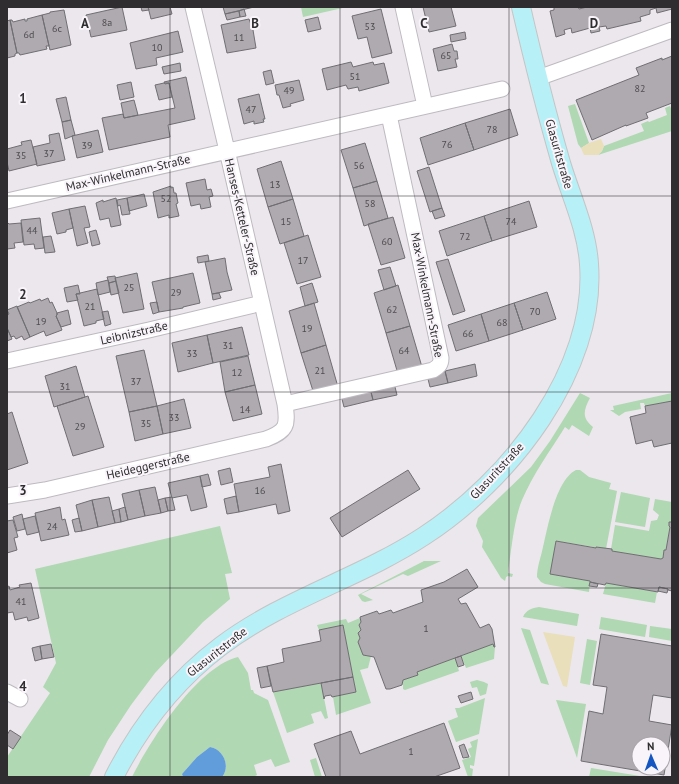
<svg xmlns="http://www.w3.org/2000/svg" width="679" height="784" font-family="'PT Sans',sans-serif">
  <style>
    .green { fill: #b0d8b2 }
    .sand { fill: #e9dfba }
    .water { fill: #629ddb }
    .building { fill: #aeaab0; stroke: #716e73; fill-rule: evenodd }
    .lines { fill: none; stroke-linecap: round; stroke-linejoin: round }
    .minor-casing { stroke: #bebac0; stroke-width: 17 }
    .major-casing { stroke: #c5c4c5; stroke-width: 20 }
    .minor { stroke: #fff; stroke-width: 15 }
    .major { stroke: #b7f1f7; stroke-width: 18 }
    .grid { fill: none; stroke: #2f2d2f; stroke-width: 1; stroke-opacity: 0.55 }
    .labels { text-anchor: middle; stroke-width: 4; stroke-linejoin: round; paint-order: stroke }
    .number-label { font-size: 10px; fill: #4f4c4f }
    .street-label { font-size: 12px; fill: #2f2d2f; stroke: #f8f4fa }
    .grid-label { font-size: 13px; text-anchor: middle; font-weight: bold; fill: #2f2d2f; stroke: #f8f4fa; stroke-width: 4; stroke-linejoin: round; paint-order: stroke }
  </style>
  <rect width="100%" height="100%" fill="#ebe7ed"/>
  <!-- green -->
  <path class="green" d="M 301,7 L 347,7 L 303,17 Z
    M 575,104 L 589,143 L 581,148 L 578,144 L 568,106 Z
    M 670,106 L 672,111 L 672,131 L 598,155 L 602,151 L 604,146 L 644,131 L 641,124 L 648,121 L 649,122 L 667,115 L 665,108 Z
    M 580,393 L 590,398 C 583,411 582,418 593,427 L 589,436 L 572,425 L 569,430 L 565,427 C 550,451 533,474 522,500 C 514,519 511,552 508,573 L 513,574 L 512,577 L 508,576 L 506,577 L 505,581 L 501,578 L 482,547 L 483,541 L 476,526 L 478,518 L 531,467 L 550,441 Z
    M 672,393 L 672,401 L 645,406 L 644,403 L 640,403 L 641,409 L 625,412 L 619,416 L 610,410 L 614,410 L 613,406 Z
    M 576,470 L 580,470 L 589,477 L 611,483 L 609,489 L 617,491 L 606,549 L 556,541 L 551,574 L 590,581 L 589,592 L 545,584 L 541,582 L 537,577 C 537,567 541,557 543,547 C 548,526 556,480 576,470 Z
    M 621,492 L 650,498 L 645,527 L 615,522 Z
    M 655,499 L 672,502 L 672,522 L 669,522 L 669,526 L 670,527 L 666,550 L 664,550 L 663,558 L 661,559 L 612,551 L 611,549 L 615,525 L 649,531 L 651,521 L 657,520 L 659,515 L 653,510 Z
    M 220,526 L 232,573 L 225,574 L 230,599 L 203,622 L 155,673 L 131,705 L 108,740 L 89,777 L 7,777 L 7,757 L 50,693 L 43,687 L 56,663 L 35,569 Z
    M 424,561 L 441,561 L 408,576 L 403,574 L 361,594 L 373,600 L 365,602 L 362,601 L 358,595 Z
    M 606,583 L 657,592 L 655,603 L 603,594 Z
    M 539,607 L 579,614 L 577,626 L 523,617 C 526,610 532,608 539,607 Z
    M 601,617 L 647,625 L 645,637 L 599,629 Z
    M 360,618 L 361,622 L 359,625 C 361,631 362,636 358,642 L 363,655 L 371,656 L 368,668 L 360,670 L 371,703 L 336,715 L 333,697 L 356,692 L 343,625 L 319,630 L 317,625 L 346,619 L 348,623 Z
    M 650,626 L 672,629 L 672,641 L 649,637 Z
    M 521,628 L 530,630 L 549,685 L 541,683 Z
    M 587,639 L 597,641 L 590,685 L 580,683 Z
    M 493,644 L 495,647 L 494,659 L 466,668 L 461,656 Z
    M 238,657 L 248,673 L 251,690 L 253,690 L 254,693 L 268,700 L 290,762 L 275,767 L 271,759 L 254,765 L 257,775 L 253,777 L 222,777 C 231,766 223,749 210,747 L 197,757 L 182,774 L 183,777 L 132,777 C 150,741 197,667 238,657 Z
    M 455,658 L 459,671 L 405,690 L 403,689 L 403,680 L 418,675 L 417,672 Z
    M 477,680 L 484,682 L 488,684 L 486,694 L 480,696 L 477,687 L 472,688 L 470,682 Z
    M 321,683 L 328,718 L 325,719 L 321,711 L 311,714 L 314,723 L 287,733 L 273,692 Z
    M 485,698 L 479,734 L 456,742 L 448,721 L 458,717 L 455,708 L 459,708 Z
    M 556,700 L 586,704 L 577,758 Z
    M 478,739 L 474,766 L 470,765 L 470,768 L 473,769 L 472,777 L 468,777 L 462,760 L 471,757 L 468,749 L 472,747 L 470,742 Z
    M 316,758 L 322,777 L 315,777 L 310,760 Z
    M 591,768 L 640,776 L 639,777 L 589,777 Z"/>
  <!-- sand -->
  <path class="sand" d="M 601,139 L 604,146 L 602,151 L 598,155 L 584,155 L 581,148 L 589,143 Z
    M 543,632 L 575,637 L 567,687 L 563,686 Z"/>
  <!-- water -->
  <path class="water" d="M 210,747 C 223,749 231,766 222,777 L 183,777 L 182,774 L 197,757 Z"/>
  <!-- building -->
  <path class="building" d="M 122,7 L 127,30 L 91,37 L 86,15 Z
    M 141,7 L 148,7 L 149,10 L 142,11 Z
    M 148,7 L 170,7 L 172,14 L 151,19 Z
    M 223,7 L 254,7 L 225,14 Z
    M 423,7 L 451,7 L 456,26 L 429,32 Z
    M 554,7 L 578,7 L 579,9 L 587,7 L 672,7 L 672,9 L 657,13 L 656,8 L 650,10 L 650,14 L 640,17 L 641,21 L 607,29 L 606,26 L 599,27 L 600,31 L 591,33 L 590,28 L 572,33 L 571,28 L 564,30 L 565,34 L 556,37 L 550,11 L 554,10 Z
    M 244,9 L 246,16 L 240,17 L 239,11 Z
    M 381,9 L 392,53 L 372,58 L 367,37 L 358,39 L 352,16 Z
    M 64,10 L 71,45 L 50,50 L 42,15 L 50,13 L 50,12 Z
    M 239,11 L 240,17 L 227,20 L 225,14 Z
    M 42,15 L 49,46 L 46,46 L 47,49 L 20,55 L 19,53 L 17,53 L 10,20 L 12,20 L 13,22 L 25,19 L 25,21 L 27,21 L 27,19 Z
    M 318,17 L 321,29 L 308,32 L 305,20 Z
    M 249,19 L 253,30 L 256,48 L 227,53 L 221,25 Z
    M 10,20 L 17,53 L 15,54 L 15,56 L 7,58 L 7,21 Z
    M 178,31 L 183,52 L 156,58 L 157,65 L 136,69 L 130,43 Z
    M 465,32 L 466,39 L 451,42 L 450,35 Z
    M 452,44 L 454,51 L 457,51 L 458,59 L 455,59 L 457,67 L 438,71 L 433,49 Z
    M 672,56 L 672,103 L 646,113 L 648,118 L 626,126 L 626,125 L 592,140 L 576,100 L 639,75 L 636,68 L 662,58 L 662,60 Z
    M 351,62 L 353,67 L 373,62 L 374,65 L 384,63 L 389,83 L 359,91 L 358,87 L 348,89 L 346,85 L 327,90 L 322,69 Z
    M 180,63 L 181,71 L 164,74 L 162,67 Z
    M 271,70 L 274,83 L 266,85 L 263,72 Z
    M 186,77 L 195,119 L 168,125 L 170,137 L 109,150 L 102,118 L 123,114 L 124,118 L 175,108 L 169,83 L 165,84 L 164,82 Z
    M 299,80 L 304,100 L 290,104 L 291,106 L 283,108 L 279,95 L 277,95 L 275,85 Z
    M 131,82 L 134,97 L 120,100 L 117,85 Z
    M 164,83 L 169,83 L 172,97 L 159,100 L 155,85 Z
    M 259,94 L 265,119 L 263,119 L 264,122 L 254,124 L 254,121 L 244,124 L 238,99 Z
    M 66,97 L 71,120 L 62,122 L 56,99 Z
    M 134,100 L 138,115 L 124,118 L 121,103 Z
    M 510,109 L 518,135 L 474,150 L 465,123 Z
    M 71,120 L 75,135 L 65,139 L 62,122 Z
    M 465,123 L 474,150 L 428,165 L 420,138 Z
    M 98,130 L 103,152 L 77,158 L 72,136 Z
    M 59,133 L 65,160 L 37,166 L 33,147 L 50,143 L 49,135 Z
    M 31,140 L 37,164 L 9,171 L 7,162 L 7,149 L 22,145 L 21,142 Z
    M 365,143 L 377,181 L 353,188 L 341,150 Z
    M 281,161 L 293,199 L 268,207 L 257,169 Z
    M 429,167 L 442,208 L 430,212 L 417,171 Z
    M 205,179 L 207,190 L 211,189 L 213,196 L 209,197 L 211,207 L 201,209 L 200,204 L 191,206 L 186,183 Z
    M 377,181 L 388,218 L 364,226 L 353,188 Z
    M 171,186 L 171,188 L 173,187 L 174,193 L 176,193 L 178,203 L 176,204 L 179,216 L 169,218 L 169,215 L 158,218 L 153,192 Z
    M 144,194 L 147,206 L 129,211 L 127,198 Z
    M 116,198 L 121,225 L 111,227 L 109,218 L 100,220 L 96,203 L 103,200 L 103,202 Z
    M 127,198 L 130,214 L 122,215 L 120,205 L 118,206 L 117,200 Z
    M 293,199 L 304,236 L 280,244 L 268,207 Z
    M 529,201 L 537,227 L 492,241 L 484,216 Z
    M 85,206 L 90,227 L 84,228 L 88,243 L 77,246 L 69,209 Z
    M 442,208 L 445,216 L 435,219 L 432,211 Z
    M 69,209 L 73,228 L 66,230 L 66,232 L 57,234 L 52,213 Z
    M 484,216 L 492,241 L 447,256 L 439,231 Z
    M 393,217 L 405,258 L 381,265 L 368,224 Z
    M 40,218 L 44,248 L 35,249 L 34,244 L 24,245 L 21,220 Z
    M 7,222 L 9,224 L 21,223 L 23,242 L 14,243 L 15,248 L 7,249 Z
    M 96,230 L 100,244 L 92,246 L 89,232 Z
    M 308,235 L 321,277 L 297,284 L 284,243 Z
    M 51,236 L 55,252 L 45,253 L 43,237 Z
    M 208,255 L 209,261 L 198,263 L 197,257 Z
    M 225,258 L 227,272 L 232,290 L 212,294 L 205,262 Z
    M 448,259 L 465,311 L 453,315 L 436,262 Z
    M 390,267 L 396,286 L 384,290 L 378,270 Z
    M 137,273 L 144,309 L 123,313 L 115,278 Z
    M 193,273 L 200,303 L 183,307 L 183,308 L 159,312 L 152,282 Z
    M 115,276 L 116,281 L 109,283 L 107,277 Z
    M 108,280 L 110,292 L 98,295 L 96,283 Z
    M 116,281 L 119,293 L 111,295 L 109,283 Z
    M 312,283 L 318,302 L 305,306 L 300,287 Z
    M 78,285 L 80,294 L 76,294 L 78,300 L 67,302 L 64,288 Z
    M 398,285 L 410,326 L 386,333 L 374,293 Z
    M 97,289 L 104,319 L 96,321 L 96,323 L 84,326 L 76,294 Z
    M 547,292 L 556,319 L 523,330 L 514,303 Z
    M 219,293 L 221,298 L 213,300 L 212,294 Z
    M 48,298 L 50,303 L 52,302 L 57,313 L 57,315 L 56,316 L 62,330 L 46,336 L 44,331 L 30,337 L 17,307 L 29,302 L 30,303 L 40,299 L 41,301 Z
    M 157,302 L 159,312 L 153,314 L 150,303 Z
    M 314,303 L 326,345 L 301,353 L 289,311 Z
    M 514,303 L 523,330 L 489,341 L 481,314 Z
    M 17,306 L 30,337 L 24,340 L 22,336 L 16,339 L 14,336 L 11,337 L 7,328 L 7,315 L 9,314 L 7,310 Z
    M 68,310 L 71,324 L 61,327 L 56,316 L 57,315 L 57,313 Z
    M 108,311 L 111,324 L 105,326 L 102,312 Z
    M 481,314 L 489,341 L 456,351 L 448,325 Z
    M 410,326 L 422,367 L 398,374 L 386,333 Z
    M 242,327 L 249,355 L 213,363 L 207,335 Z
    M 7,328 L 12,339 L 7,341 Z
    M 207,335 L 213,363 L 178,372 L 172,343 Z
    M 326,345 L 338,387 L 314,394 L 301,353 Z
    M 144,350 L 157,406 L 129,412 L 116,356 Z
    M 248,356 L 255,385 L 225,392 L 220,362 Z
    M 475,364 L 477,376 L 448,383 L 445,371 Z
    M 76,366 L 85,397 L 54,407 L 45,376 Z
    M 445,371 L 448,383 L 430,387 L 427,375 Z
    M 394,383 L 397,395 L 373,400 L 370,388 Z
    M 255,385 L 262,414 L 233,421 L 225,392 Z
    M 370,388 L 373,400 L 344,407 L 341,395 Z
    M 88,396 L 104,447 L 73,456 L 57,406 Z
    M 184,399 L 191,428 L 163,434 L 157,406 Z
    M 672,401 L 672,443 L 654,447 L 652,440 L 636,444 L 630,417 L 646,413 L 645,406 Z
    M 157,406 L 163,434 L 135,441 L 129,412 Z
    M 12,412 L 28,463 L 7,470 L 7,414 Z
    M 281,464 L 290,511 L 278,514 L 276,504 L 239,512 L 234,484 L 270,477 L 268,467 Z
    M 230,468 L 233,482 L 221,485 L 218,471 Z
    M 408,470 L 420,489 L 342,537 L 330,518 Z
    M 208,474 L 211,485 L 202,487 L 200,476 Z
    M 200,476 L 207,507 L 191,511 L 187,495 L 172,498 L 168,483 Z
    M 155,487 L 161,513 L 145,516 L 139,490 Z
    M 139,490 L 145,516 L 128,520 L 122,494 Z
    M 236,496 L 239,512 L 227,514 L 224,499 Z
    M 109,497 L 115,523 L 98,527 L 92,500 Z
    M 172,497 L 175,510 L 168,511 L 165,498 Z
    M 165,498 L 168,511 L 161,513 L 158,500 Z
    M 92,500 L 98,527 L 82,531 L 76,505 Z
    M 60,507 L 62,520 L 65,519 L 69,535 L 41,541 L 35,513 Z
    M 125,507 L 128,520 L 121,522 L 119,509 Z
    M 119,509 L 121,522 L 115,523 L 112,511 Z
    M 22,514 L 25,529 L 17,531 L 13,517 Z
    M 35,516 L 39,532 L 27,535 L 23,519 Z
    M 79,518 L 82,531 L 75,532 L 72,520 Z
    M 13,520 L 18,537 L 14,538 L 17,550 L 7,553 L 7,521 Z
    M 669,522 L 672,522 L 672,591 L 668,590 L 668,589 L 659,587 L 658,592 L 606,583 L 605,585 L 590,582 L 590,581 L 550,574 L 556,541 L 596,548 L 596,547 L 612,549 L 612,551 L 661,559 L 663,558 L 664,550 L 666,550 L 670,527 L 669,526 Z
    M 467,569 L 478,587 L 458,599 L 461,604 L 466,603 L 480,628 L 489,624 L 492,629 L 495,647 L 494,647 L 493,644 L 417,672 L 418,675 L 403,680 L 402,685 L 390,689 L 386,689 L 374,657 L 363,655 L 358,642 L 360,638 L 358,633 L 361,630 L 359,625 L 361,622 L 360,617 L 377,611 L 379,614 L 391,610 L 393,613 L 423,602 L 421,590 L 444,582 Z
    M 590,582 L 598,584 L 597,587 L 589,586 Z
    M 31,583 L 39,618 L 28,621 L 27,617 L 15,620 L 13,612 L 7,613 L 7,587 L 9,586 L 10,590 L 20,587 L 19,585 Z
    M 659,587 L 668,589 L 667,593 L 658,591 Z
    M 343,625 L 353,677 L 273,692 L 267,666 L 284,662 L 282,649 L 321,641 L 319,630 Z
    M 601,634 L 672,646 L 672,698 L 653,695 L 649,721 L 672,725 L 664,775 L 581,761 L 589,711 L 603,714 L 607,687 L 593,685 ZM 639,744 L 663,744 L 663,768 L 639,768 Z
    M 51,644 L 54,657 L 42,659 L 40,646 Z
    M 40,646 L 42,659 L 35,661 L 32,648 Z
    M 461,656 L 464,665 L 458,667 L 455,658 Z
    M 267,666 L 271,686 L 261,688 L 257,668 Z
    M 353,677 L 356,692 L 332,697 L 331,695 L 325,696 L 324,699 L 321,683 Z
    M 471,692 L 473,699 L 461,703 L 458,696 Z
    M 444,723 L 460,768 L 434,777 L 326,777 L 314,744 L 351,731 L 360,754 Z
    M 10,730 L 21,737 L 13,749 L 7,745 L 7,735 Z
    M 464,744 L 469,757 L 463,758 L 459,746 Z"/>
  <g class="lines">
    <!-- minor casing -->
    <g class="minor-casing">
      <path id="minor" d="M 403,7 L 425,106
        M 538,78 L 672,30
        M 7,201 L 502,89
        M 7,361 L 149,330 L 262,303
        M 285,404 L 433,370 C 438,367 441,365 441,358 L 389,115
        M 7,496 L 45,490 L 266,439 C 287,431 288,426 285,404 L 229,159 L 193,7
        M 7,692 L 20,699"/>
    </g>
    <!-- major casing -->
    <g class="major-casing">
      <path id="major" d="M 114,777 C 140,726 176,680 221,646 C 283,599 360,578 424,536 C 509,481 597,370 589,264 C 587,230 571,196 561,163 C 546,111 533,59 521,7"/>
    </g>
    <!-- minor -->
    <use href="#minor" class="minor"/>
    <!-- major -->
    <use href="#major" class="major"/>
  </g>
  <!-- grid -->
  <path class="grid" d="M 170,7 L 170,777M 340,7 L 340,777M 509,7 L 509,777M 7,196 L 672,196M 7,392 L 672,392M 7,588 L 672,588"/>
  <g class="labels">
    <!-- number labels -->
    <g class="number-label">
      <text x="107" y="26">8a</text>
      <text x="370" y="30">53</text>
      <text x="57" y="32">6c</text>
      <text x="29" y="38">6d</text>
      <text x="239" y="41">11</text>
      <text x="157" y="51">10</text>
      <text x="446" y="59">65</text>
      <text x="355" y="80">51</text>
      <text x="640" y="92">82</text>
      <text x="289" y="94">49</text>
      <text x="251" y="113">47</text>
      <text x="492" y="133">78</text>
      <text x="447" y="148">76</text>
      <text x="87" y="149">39</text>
      <text x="49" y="157">37</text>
      <text x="21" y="159">35</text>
      <text x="359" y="169">56</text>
      <text x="275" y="188">13</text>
      <text x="166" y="202">52</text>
      <text x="370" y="207">58</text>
      <text x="286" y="225">15</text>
      <text x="511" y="225">74</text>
      <text x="32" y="234">44</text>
      <text x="465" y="240">72</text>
      <text x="387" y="245">60</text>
      <text x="303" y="264">17</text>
      <text x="129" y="291">25</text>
      <text x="176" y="296">29</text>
      <text x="90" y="310">21</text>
      <text x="392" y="313">62</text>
      <text x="535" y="315">70</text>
      <text x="41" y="325">19</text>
      <text x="502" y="326">68</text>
      <text x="307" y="332">19</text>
      <text x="468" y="337">66</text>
      <text x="228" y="349">31</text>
      <text x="404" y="354">64</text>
      <text x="192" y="357">33</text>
      <text x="320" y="374">21</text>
      <text x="237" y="376">12</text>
      <text x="136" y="385">37</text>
      <text x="65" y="390">31</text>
      <text x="245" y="413">14</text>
      <text x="174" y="421">33</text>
      <text x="146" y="427">35</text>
      <text x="80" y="430">29</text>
      <text x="260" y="494">16</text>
      <text x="52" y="530">24</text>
      <text x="21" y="605">41</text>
      <text x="426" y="632">1</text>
      <text x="411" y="755">1</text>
    </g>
    <!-- street labels -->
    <g class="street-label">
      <text transform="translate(559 154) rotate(74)" y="4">Glasuritstraße</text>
      <text transform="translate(128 173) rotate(-13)" y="4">Max-Winkelmann-Straße</text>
      <text transform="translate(242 217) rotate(77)" y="4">Hanses-Ketteler-Straße</text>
      <text transform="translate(427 295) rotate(79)" y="4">Max-Winkelmann-Straße</text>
      <text transform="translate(134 333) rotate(-13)" y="4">Leibnizstraße</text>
      <text transform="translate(148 466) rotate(-13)" y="4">Heideggerstraße</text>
      <text transform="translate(497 471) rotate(-47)" y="4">Glasuritstraße</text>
      <text transform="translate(217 652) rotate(-38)" y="4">Glasuritstraße</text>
    </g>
  </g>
  <g class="grid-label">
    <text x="85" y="28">A</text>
    <text x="255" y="28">B</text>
    <text x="424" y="28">C</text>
    <text x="594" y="28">D</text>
    <text x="23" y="103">1</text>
    <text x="23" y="299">2</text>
    <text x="23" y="495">3</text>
    <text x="23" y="691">4</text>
  </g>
  <!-- border -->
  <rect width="679" height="784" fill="none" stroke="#2f2d2f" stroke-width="16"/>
  <!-- north arrow -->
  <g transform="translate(651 756) rotate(358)"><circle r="19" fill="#f8f4fa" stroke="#a8a4a9"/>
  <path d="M0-3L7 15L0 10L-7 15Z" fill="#1555c1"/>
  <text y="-6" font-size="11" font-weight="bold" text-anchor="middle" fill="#2f2d2f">N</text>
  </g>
</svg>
